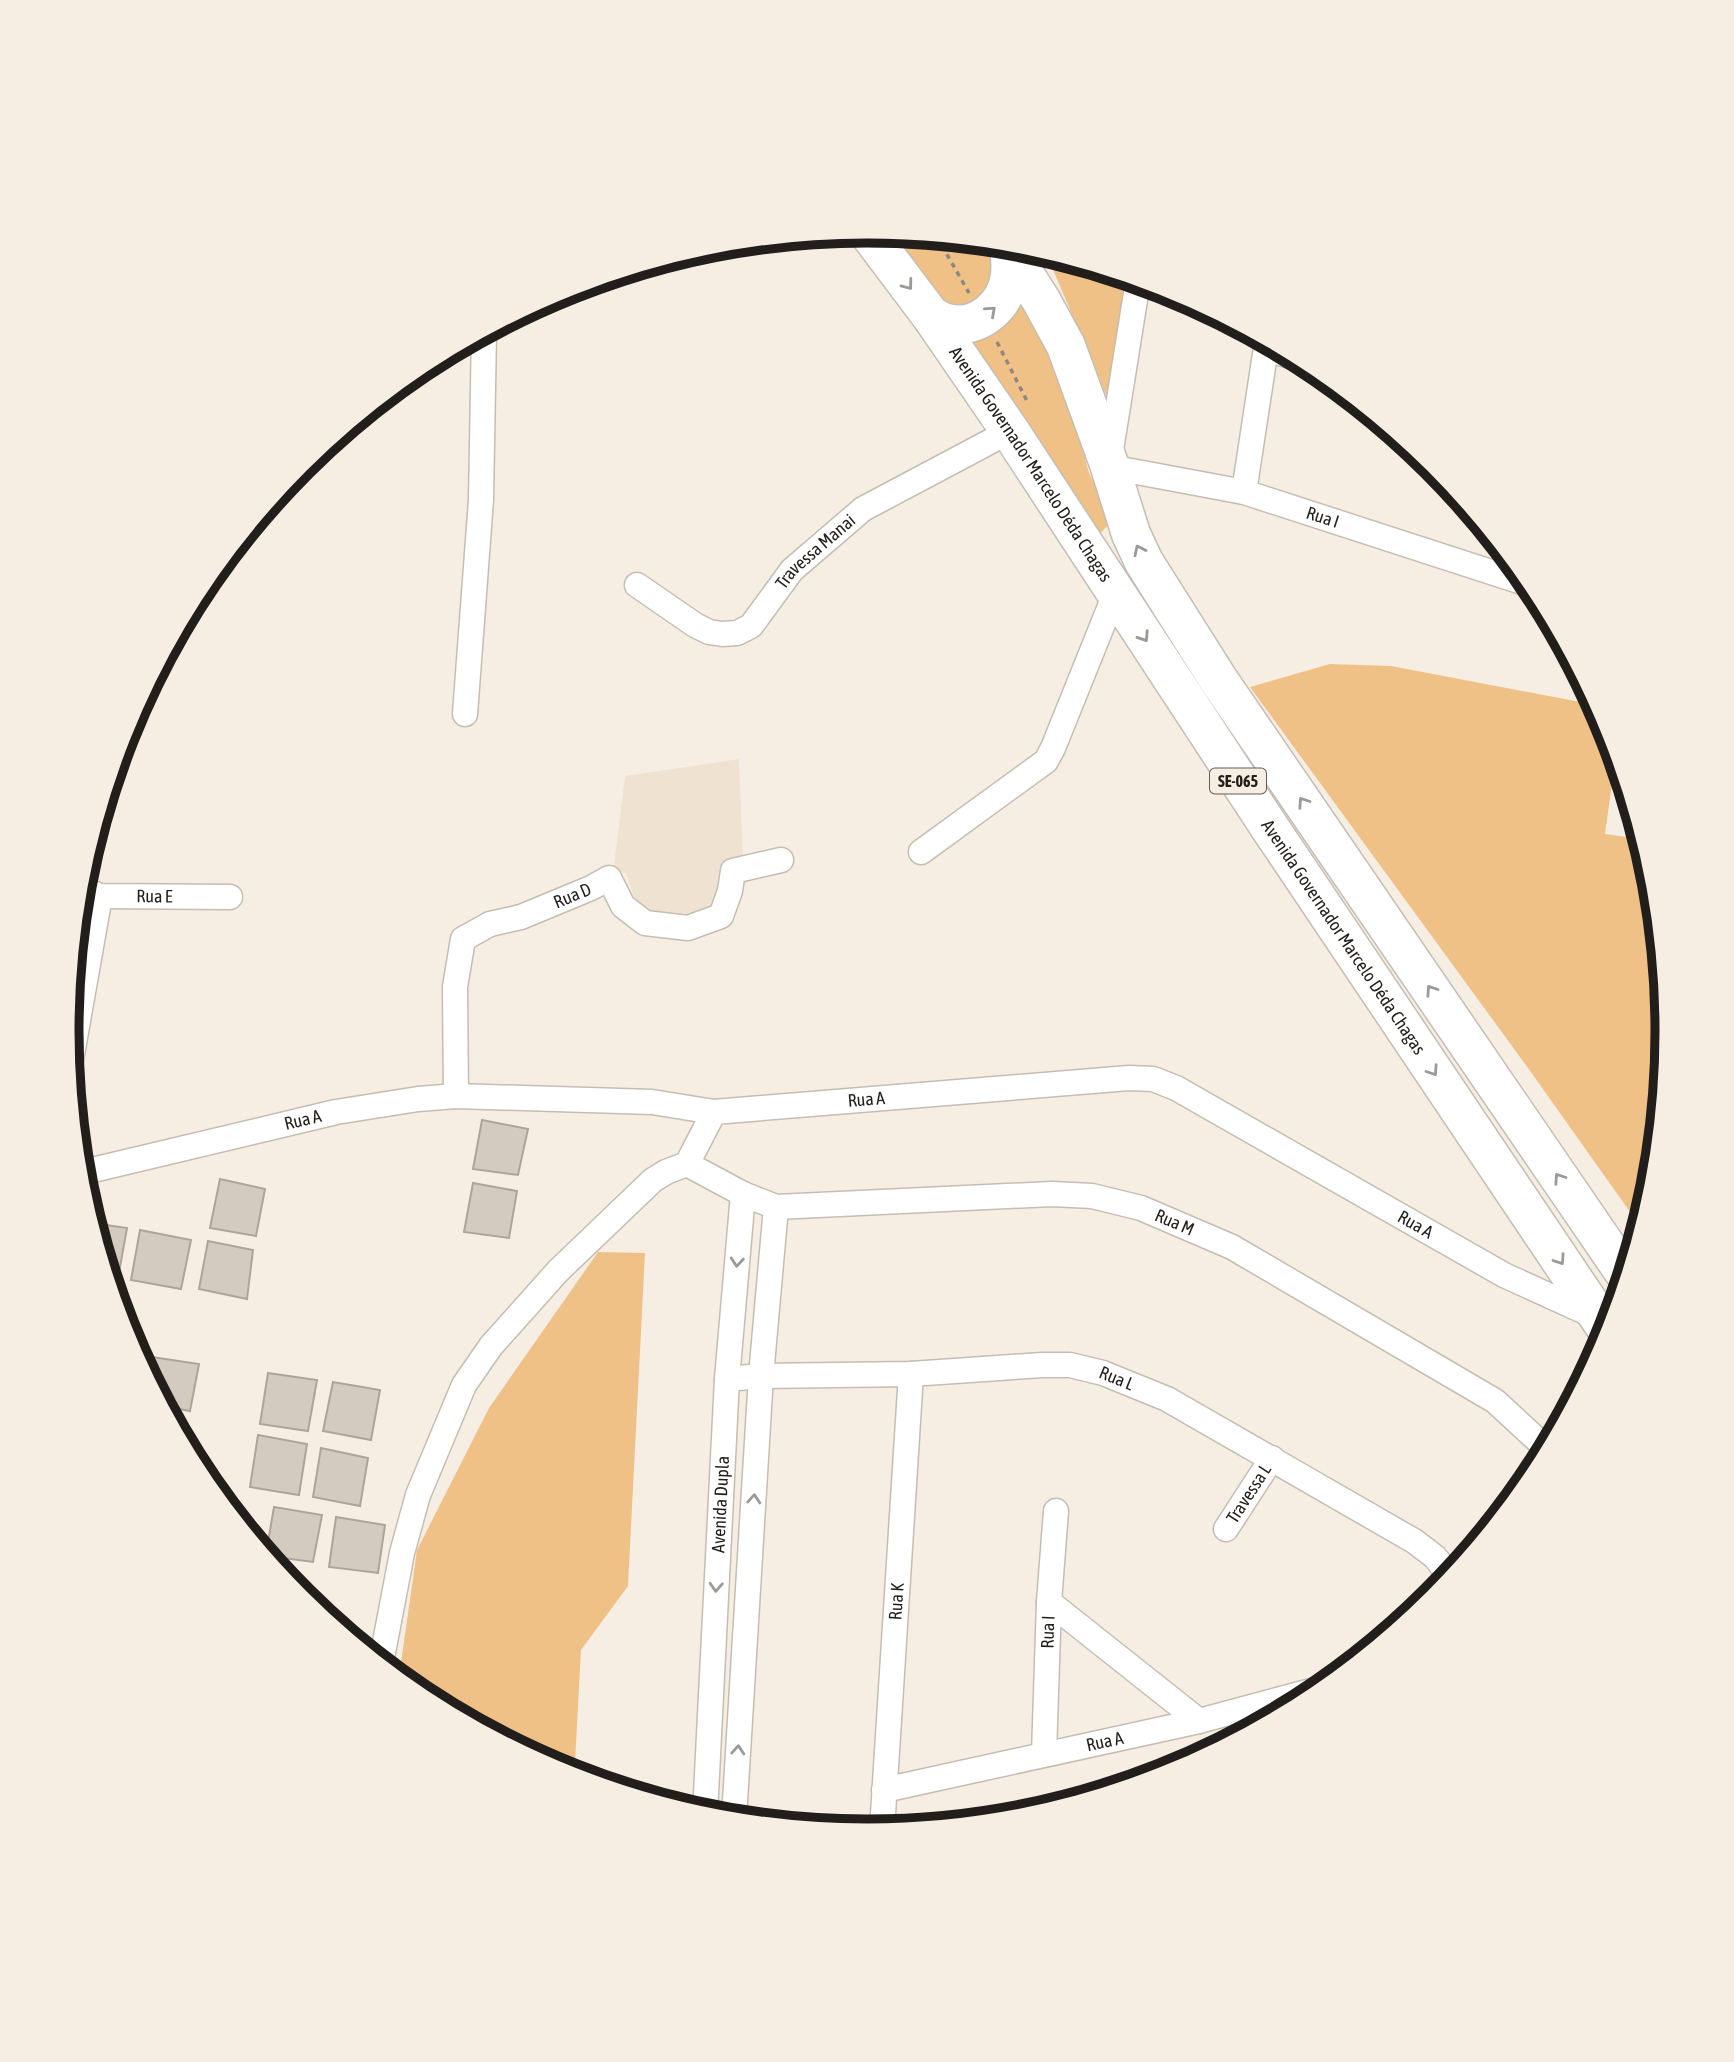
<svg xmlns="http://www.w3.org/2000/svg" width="1734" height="2062" font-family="'Asap Condensed',sans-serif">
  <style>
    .built { fill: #f0e2d1 }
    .green { fill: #efc187 }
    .building { fill: #d3cac0; stroke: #ada49a; stroke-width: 2 }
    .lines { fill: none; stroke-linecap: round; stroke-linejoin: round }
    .minor-casing { stroke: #c5bdb2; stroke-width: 27 }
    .primary-casing { stroke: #c5bdb2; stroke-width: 41 }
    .path { stroke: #8f8881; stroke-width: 3.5; stroke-dasharray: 5 5; stroke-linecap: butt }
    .minor { stroke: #fff; stroke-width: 24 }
    .primary { stroke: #fff; stroke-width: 38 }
    .oneway { stroke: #9c9a98 }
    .labels { text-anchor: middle; stroke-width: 5; stroke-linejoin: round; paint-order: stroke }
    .shield { fill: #f7eee3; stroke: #625c57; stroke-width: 2 }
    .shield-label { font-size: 16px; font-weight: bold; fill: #221e1b }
    .street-label { font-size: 18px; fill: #221e1b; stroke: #f7eee3 }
    .rim { fill: none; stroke: #221e1b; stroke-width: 9 }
  </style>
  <rect width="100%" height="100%" fill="#f7eee3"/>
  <!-- built -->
  <path class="built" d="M 739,759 L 743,857 L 721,867 L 724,886 L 710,913 L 656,914 L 647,912 L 636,903 L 626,873 L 613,872 L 625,776 Z"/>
  <!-- green -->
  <path class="green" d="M 893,233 L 985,242 L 998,261 L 1000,275 L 959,318 L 924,281 Z
    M 1046,253 L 1132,279 L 1112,409 Z
    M 1016,283 L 1066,388 L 1089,473 L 1112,521 L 1093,541 L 959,336 Z
    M 1330,664 L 1391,666 L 1596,705 L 1607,725 L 1616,755 L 1605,834 L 1641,839 L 1652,875 L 1667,1031 L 1652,1188 L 1640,1226 L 1528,1068 L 1250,687 Z
    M 598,1252 L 645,1253 L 628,1586 L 581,1650 L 575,1762 L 576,1775 L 560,1770 L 422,1696 L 399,1677 L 417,1550 L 489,1408 Z"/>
  <!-- building -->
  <path class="building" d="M 482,1120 L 528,1129 L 518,1175 L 473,1169 Z
    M 220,1179 L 265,1189 L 256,1236 L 210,1228 Z
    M 473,1183 L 517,1191 L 509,1238 L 464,1232 Z
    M 93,1223 L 127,1228 L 118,1278 L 109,1277 Z
    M 140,1230 L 191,1240 L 181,1289 L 131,1280 Z
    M 208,1241 L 253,1250 L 247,1299 L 199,1289 Z
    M 152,1357 L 199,1364 L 190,1411 L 164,1406 L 149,1377 Z
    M 268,1373 L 317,1380 L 308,1431 L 260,1424 Z
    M 333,1382 L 380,1390 L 371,1440 L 323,1431 Z
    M 176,1427 L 189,1430 L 187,1448 Z
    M 258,1435 L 307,1444 L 299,1495 L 250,1487 Z
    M 321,1448 L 368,1458 L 360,1506 L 313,1497 Z
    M 274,1507 L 322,1515 L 313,1562 L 268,1556 L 266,1554 Z
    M 336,1517 L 385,1525 L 378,1573 L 329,1567 Z"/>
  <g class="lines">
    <!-- minor casing -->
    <g class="minor-casing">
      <g id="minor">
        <path d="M 1266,349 L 1300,359"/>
        <path d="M 1110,456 L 1138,281"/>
        <path id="s1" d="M 1110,467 L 1244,492 L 1531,585"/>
        <path d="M 1244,492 L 1267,341"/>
        <path id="s2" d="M 637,585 L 695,625 L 709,632 L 722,634 L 737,633 L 751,626 L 792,570 L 863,509 L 1010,431"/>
        <path d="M 465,714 L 481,500 L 484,332"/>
        <path d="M 921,852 L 1046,761 L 1053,748 L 1115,594"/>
        <path id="s3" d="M 81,888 L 100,896 L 230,897"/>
        <path d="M 70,1066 L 100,896"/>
        <path id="s4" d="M 456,1096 L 455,987 L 463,939 L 490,924 L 521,917 L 591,888 L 609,878 L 623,906 L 645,923 L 688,928 L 721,916 L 730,891 L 733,871 L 781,860"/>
        <path d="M 687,1164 L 714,1112"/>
        <path id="s5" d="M 80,1173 L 336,1112 L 418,1099 L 456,1096 L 652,1102 L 714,1112 L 1129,1078 L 1153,1079 L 1176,1088 L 1504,1275 L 1594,1316"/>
        <path id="s6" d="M 727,1379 L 761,1376 L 911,1374 L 1042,1365 L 1070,1365 L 1103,1373 L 1167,1399 L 1414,1541 L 1435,1557 L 1450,1576"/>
        <path id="s7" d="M 1226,1529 L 1272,1458"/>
        <path d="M 1049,1602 L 1199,1721"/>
        <path id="s8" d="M 381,1663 L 402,1553 L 418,1495 L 464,1385 L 491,1346 L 558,1271 L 653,1180 L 666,1172 L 687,1164 L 743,1194 L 776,1207 L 1052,1194 L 1092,1196 L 1141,1208 L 1232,1247 L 1495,1401 L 1547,1449"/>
        <path id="s9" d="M 1044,1754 L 1049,1602 L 1056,1511"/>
        <path id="s10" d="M 884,1790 L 1199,1721 L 1322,1688"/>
        <path id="s11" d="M 705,1814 L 727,1379 L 743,1194"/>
        <path d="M 734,1818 L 761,1376 L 776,1207"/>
        <path id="s12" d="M 882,1830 L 911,1374"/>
      </g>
    </g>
    <!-- primary casing -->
    <g class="primary-casing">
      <g id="primary">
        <path id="s13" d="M 867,231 L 931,316 L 1010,431 L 1270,828 L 1608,1331"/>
        <path d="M 1005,244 L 1041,300 L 1066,346 L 1109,464 L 1131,534 L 1144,562 L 1218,679 L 1626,1275"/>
        <path d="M 931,316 C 936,318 941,322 947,323 C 978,331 1007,305 1010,275 C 1011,267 1010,259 1010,252"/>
      </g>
    </g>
    <!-- path -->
    <path class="path" d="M 937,237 L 969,293
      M 997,342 L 1027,401"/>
    <!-- minor -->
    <use href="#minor" class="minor"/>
    <!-- primary -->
    <use href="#primary" class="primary"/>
  </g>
  <!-- one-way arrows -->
  <defs><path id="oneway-chevron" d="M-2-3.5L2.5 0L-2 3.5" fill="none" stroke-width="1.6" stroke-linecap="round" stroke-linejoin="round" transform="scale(1.75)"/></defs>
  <g class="oneway">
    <use href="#oneway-chevron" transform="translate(908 285) rotate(53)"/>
    <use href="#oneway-chevron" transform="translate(991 311) rotate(-42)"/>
    <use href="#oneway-chevron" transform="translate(1139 550) rotate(-116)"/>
    <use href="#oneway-chevron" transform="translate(1144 637) rotate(57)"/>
    <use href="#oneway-chevron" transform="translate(1303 802) rotate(-124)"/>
    <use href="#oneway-chevron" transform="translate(1431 990) rotate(-124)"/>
    <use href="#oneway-chevron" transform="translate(1433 1071) rotate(56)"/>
    <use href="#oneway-chevron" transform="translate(1559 1178) rotate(-124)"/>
    <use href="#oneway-chevron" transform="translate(1560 1260) rotate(56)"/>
    <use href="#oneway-chevron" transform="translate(737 1262) rotate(95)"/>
    <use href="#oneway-chevron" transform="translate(754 1499) rotate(-86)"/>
    <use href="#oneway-chevron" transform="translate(716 1587) rotate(93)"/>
    <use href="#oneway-chevron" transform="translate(738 1750) rotate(-86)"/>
  </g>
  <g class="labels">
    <!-- shield labels -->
    <rect class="shield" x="1210" y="768.5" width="56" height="25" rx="5"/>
    <g class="shield-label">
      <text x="1238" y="787">SE-065</text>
    </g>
    <!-- street labels -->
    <g class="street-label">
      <text dy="6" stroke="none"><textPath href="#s13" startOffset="285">Avenida Governador Marcelo Déda Chagas</textPath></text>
      <text dy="6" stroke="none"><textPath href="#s1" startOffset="219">Rua I</textPath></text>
      <text dy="6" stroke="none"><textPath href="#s2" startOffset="229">Travessa Manai</textPath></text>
      <text dy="6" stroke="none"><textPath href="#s4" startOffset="276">Rua D</textPath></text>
      <text dy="6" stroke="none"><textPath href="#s3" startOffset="75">Rua E</textPath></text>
      <text dy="6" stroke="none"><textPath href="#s13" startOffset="852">Avenida Governador Marcelo Déda Chagas</textPath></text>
      <text dy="6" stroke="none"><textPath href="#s5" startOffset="796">Rua A</textPath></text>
      <text dy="6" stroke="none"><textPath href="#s5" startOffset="229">Rua A</textPath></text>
      <text dy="6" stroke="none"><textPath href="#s8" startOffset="1111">Rua M</textPath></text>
      <text dy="6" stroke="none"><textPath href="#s5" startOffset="1384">Rua A</textPath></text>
      <text dy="6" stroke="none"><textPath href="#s6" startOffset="392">Rua L</textPath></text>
      <text dy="6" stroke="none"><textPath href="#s7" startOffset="42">Travessa L</textPath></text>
      <text dy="6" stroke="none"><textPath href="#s11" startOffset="310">Avenida Dupla</textPath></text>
      <text dy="6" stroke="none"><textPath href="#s12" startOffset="229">Rua K</textPath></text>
      <text dy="6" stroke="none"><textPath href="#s9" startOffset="122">Rua I</textPath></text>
      <text dy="6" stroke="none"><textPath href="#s10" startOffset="226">Rua A</textPath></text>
    </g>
  </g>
  <!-- crop -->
  <path d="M0 0H1734V2062H0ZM79 1031a788 788 0 1 1 1576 0a788 788 0 1 1-1576 0Z" fill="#f7eee3" fill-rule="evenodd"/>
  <path class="rim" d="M79 1031a788 788 0 1 1 1576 0a788 788 0 1 1-1576 0Z"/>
</svg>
